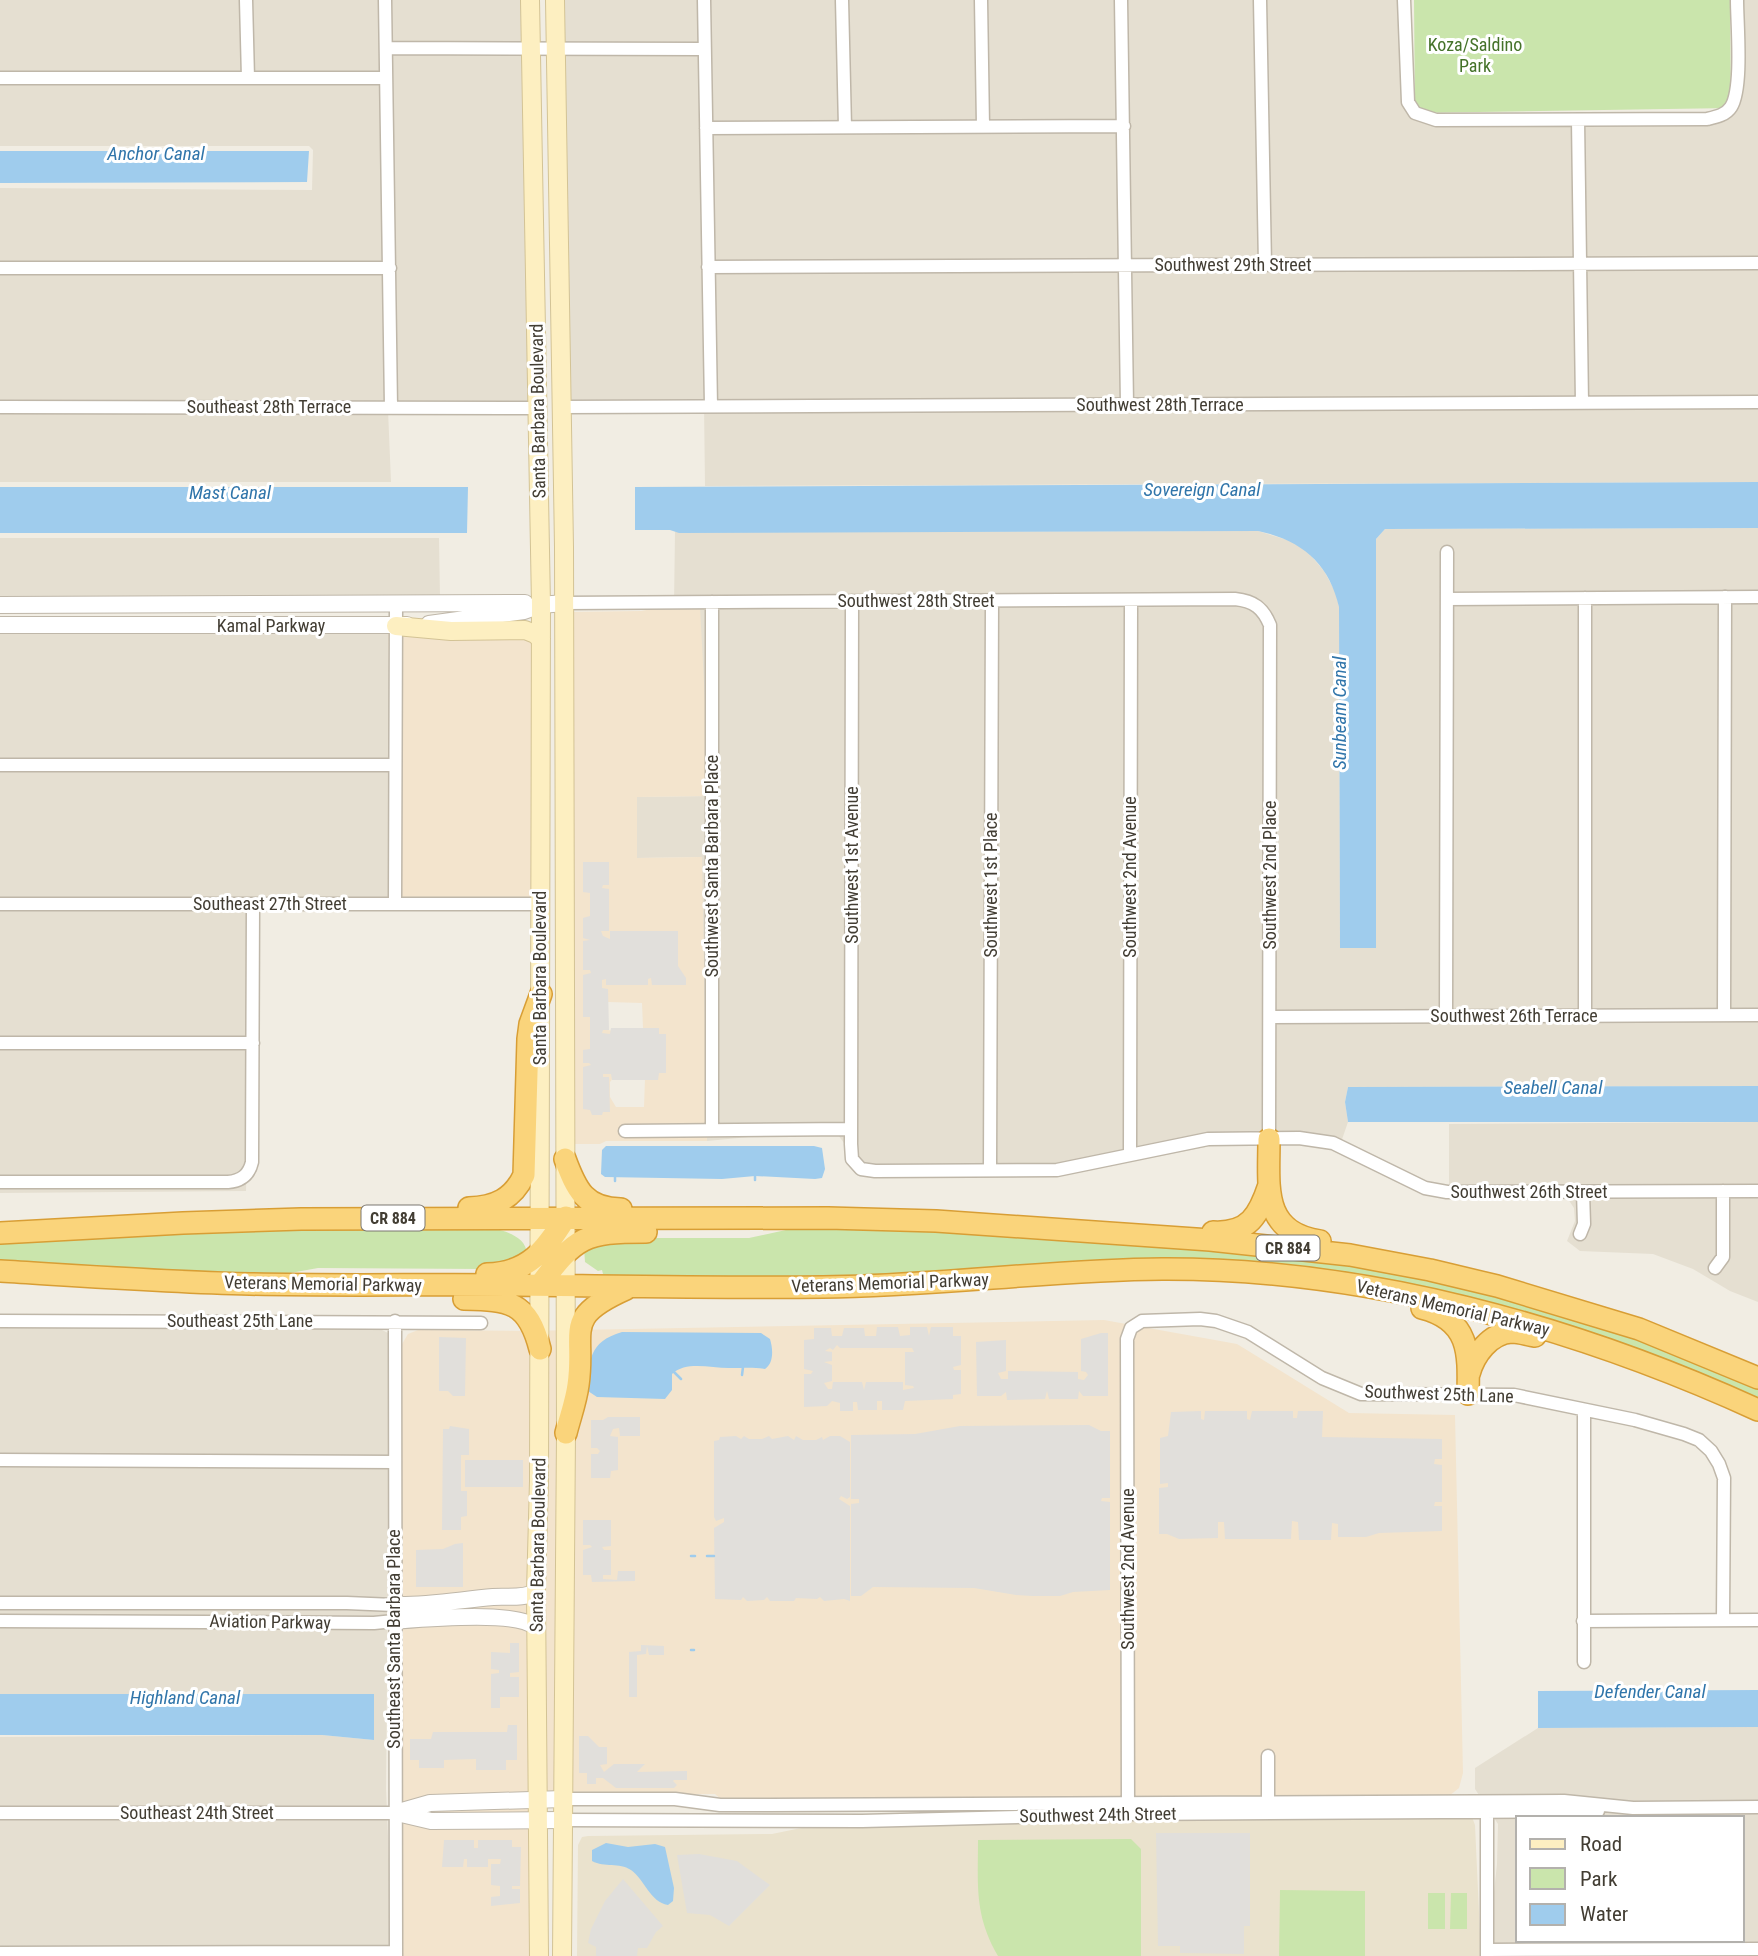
<svg xmlns="http://www.w3.org/2000/svg" width="1758" height="1956" font-family="'Roboto Condensed',sans-serif">
  <style>
    .residential { fill: #e5dfd1; fill-rule: evenodd }
    .commercial { fill: #f3e4cd; fill-rule: evenodd }
    .education { fill: #eae2cd }
    .green { fill: #cae5ac }
    .parking { fill: #e1dfdb; fill-rule: evenodd }
    .water { fill: #9fcced }
    .lines { fill: none; stroke-linecap: round; stroke-linejoin: round }
    .stream { stroke: #9fcced; stroke-width: 2.5 }
    .minor-casing { stroke: #bfb7a9; stroke-width: 15 }
    .tertiary-casing { stroke: #bfb7a9; stroke-width: 18 }
    .secondary-casing { stroke: #d3c395; stroke-width: 20 }
    .trunk-casing { stroke: #d89e35; stroke-width: 24 }
    .minor { stroke: #fff; stroke-width: 12 }
    .tertiary { stroke: #fff; stroke-width: 16 }
    .secondary { stroke: #fdefc1; stroke-width: 18 }
    .trunk { stroke: #fad47b; stroke-width: 21 }
    .labels { text-anchor: middle; stroke-width: 6; stroke-linejoin: round; paint-order: stroke }
    .shield { fill: #fff; stroke: #7b7770; stroke-width: 2 }
    .shield-label { font-size: 16px; font-weight: bold; fill: #423d33 }
    .park-label { font-size: 18px; fill: #447229; stroke: #fff }
    .street-label { font-size: 18px; fill: #423d33; stroke: #fff }
    .water-label { font-size: 19px; font-style: italic; fill: #3075aa; stroke: #fff }
  </style>
  <rect width="100%" height="100%" fill="#f1ede3"/>
  <!-- residential -->
  <path class="residential" d="M 0,0 L 525,0 L 533,408 L 388,410 L 391,482 L 0,482 L 0,188 L 312,190 L 313,150 L 309,146 L 0,146 Z
    M 560,0 L 1399,0 L 1410,117 L 1731,113 L 1735,0 L 1758,0 L 1758,482 L 705,486 L 704,405 L 567,407 Z
    M 1758,528 L 1758,1086 L 1348,1087 L 1345,1102 L 1348,1122 L 1338,1151 L 1315,1145 L 1221,1144 L 1064,1175 L 869,1176 L 838,1135 L 759,1136 L 707,1141 L 701,857 L 637,858 L 637,797 L 709,796 L 674,605 L 675,532 L 1258,531 L 1291,541 L 1308,552 L 1324,571 L 1336,593 L 1339,607 L 1340,948 L 1376,947 L 1376,539 L 1385,529 Z
    M 0,538 L 439,538 L 440,598 L 0,599 Z
    M 0,630 L 388,632 L 396,906 L 252,904 L 246,1191 L 0,1193 Z
    M 1758,1122 L 1758,1302 L 1730,1291 L 1693,1269 L 1653,1254 L 1580,1251 L 1567,1241 L 1575,1221 L 1574,1208 L 1568,1199 L 1449,1198 L 1449,1124 Z
    M 0,1327 L 376,1327 L 388,1333 L 390,1339 L 386,1789 L 389,1859 L 389,1956 L 0,1956 L 0,1737 L 322,1735 L 374,1740 L 374,1694 L 0,1694 Z
    M 1758,1727 L 1758,1956 L 1491,1956 L 1492,1910 L 1497,1864 L 1498,1824 L 1475,1789 L 1475,1768 L 1538,1728 ZM 1518,1818 L 1742,1818 L 1742,1940 L 1518,1940 Z"/>
  <!-- commercial -->
  <path class="commercial" d="M 674,605 L 700,607 L 710,796 L 637,797 L 637,858 L 702,857 L 707,1141 L 606,1141 L 600,1144 L 570,1144 L 569,612 L 641,611 ZM 608,1002 L 642,1003 L 643,1028 L 626,1032 L 607,1030 ZM 614,1077 L 645,1079 L 644,1107 L 616,1107 L 610,1097 L 610,1082 Z
    M 388,632 L 532,639 L 535,907 L 396,906 Z
    M 1104,1320 L 1237,1344 L 1349,1413 L 1455,1415 L 1463,1773 L 1459,1788 L 1449,1796 L 724,1802 L 715,1794 L 531,1795 L 531,1956 L 401,1956 L 402,1344 L 408,1334 L 418,1330 L 524,1331 Z"/>
  <!-- education -->
  <path class="education" d="M 1472,1817 L 1475,1825 L 1481,1956 L 577,1956 L 578,1845 L 582,1837 L 588,1836 L 772,1834 L 806,1827 L 1028,1819 Z"/>
  <!-- green -->
  <path class="green" d="M 1414,0 L 1730,0 L 1731,108 L 1415,113 Z
    M 493,1228 C 508,1232 526,1237 527,1254 L 483,1269 L 318,1268 L 268,1277 L 0,1263 L 0,1242 L 271,1229 Z
    M 795,1228 L 907,1229 L 1236,1252 L 1335,1263 L 1455,1285 L 1608,1328 L 1758,1387 L 1758,1400 L 1673,1363 L 1355,1277 L 621,1278 L 603,1274 L 602,1270 L 598,1271 L 585,1262 L 584,1248 L 618,1238 L 749,1238 Z
    M 1131,1839 L 1141,1849 L 1141,1956 L 998,1956 C 974,1915 978,1885 978,1840 Z
    M 1280,1890 L 1365,1891 L 1365,1956 L 1279,1956 Z
    M 1428,1893 L 1445,1893 L 1445,1929 L 1428,1929 Z
    M 1451,1893 L 1467,1893 L 1467,1929 L 1450,1929 Z"/>
  <!-- parking -->
  <path class="parking" d="M 583,862 L 609,862 L 609,885 L 603,885 L 602,888 L 609,889 L 609,931 L 601,931 L 603,936 L 610,939 L 610,931 L 678,931 L 678,966 L 686,978 L 686,985 L 652,985 L 651,978 L 648,979 L 648,985 L 606,985 L 606,979 L 602,980 L 602,988 L 608,989 L 609,1030 L 603,1030 L 602,1033 L 610,1034 L 611,1028 L 659,1028 L 659,1034 L 666,1034 L 666,1073 L 659,1073 L 658,1080 L 612,1080 L 611,1074 L 603,1074 L 603,1077 L 609,1077 L 610,1112 L 603,1112 L 602,1115 L 592,1115 L 590,1110 L 583,1109 L 583,1067 L 591,1065 L 589,1063 L 583,1063 L 583,1050 L 590,1049 L 590,1017 L 583,1017 L 583,975 L 591,973 L 590,970 L 583,970 L 583,941 L 590,940 L 583,938 L 583,918 L 590,916 L 590,893 L 583,892 Z
    M 877,1327 L 898,1327 L 900,1336 L 910,1335 L 910,1327 L 927,1327 L 929,1336 L 931,1327 L 953,1327 L 953,1336 L 961,1336 L 961,1365 L 953,1367 L 954,1370 L 961,1370 L 961,1394 L 953,1395 L 953,1399 L 905,1401 L 903,1410 L 882,1410 L 882,1401 L 877,1401 L 877,1410 L 858,1410 L 857,1402 L 853,1402 L 853,1411 L 840,1411 L 840,1403 L 832,1401 L 827,1406 L 804,1407 L 804,1374 L 811,1374 L 813,1371 L 804,1369 L 804,1340 L 814,1339 L 814,1328 L 831,1328 L 832,1336 L 842,1336 L 844,1328 L 864,1328 L 865,1336 L 876,1336 ZM 837,1345 L 840,1348 L 912,1348 L 914,1352 L 905,1352 L 905,1385 L 913,1386 L 914,1388 L 903,1390 L 903,1382 L 866,1382 L 864,1390 L 862,1382 L 833,1382 L 832,1389 L 828,1389 L 824,1383 L 832,1381 L 832,1365 L 824,1362 L 832,1361 L 832,1352 L 825,1351 L 830,1348 L 833,1350 Z
    M 1101,1333 L 1108,1333 L 1108,1396 L 1083,1396 L 1079,1391 L 1078,1399 L 1049,1399 L 1047,1391 L 1045,1399 L 1007,1400 L 1006,1392 L 1001,1396 L 977,1396 L 976,1342 L 1006,1340 L 1006,1371 L 998,1373 L 1001,1379 L 1008,1379 L 1008,1371 L 1078,1372 L 1078,1379 L 1084,1380 L 1088,1375 L 1086,1372 L 1081,1371 L 1081,1339 Z
    M 439,1337 L 466,1338 L 465,1396 L 453,1396 L 448,1391 L 439,1391 Z
    M 1201,1411 L 1201,1419 L 1204,1420 L 1205,1411 L 1247,1411 L 1247,1419 L 1250,1420 L 1252,1411 L 1293,1411 L 1293,1418 L 1297,1418 L 1298,1411 L 1323,1411 L 1322,1437 L 1442,1439 L 1442,1459 L 1435,1459 L 1434,1464 L 1442,1465 L 1442,1502 L 1435,1502 L 1434,1506 L 1442,1506 L 1442,1531 L 1379,1533 L 1366,1537 L 1338,1537 L 1338,1524 L 1332,1523 L 1331,1540 L 1299,1540 L 1298,1522 L 1292,1521 L 1291,1539 L 1225,1539 L 1224,1522 L 1218,1522 L 1218,1538 L 1179,1539 L 1167,1534 L 1159,1534 L 1159,1488 L 1168,1487 L 1168,1483 L 1160,1484 L 1160,1438 L 1168,1436 L 1171,1412 Z
    M 608,1417 L 640,1417 L 640,1436 L 620,1436 L 619,1428 L 613,1429 L 610,1436 L 618,1437 L 618,1470 L 611,1471 L 610,1478 L 591,1478 L 591,1454 L 598,1454 L 600,1451 L 597,1448 L 591,1448 L 591,1420 L 603,1420 Z
    M 1089,1425 L 1101,1431 L 1110,1431 L 1110,1498 L 1102,1498 L 1101,1501 L 1110,1502 L 1110,1590 L 1073,1592 L 1060,1596 L 1032,1596 L 1016,1595 L 974,1588 L 873,1587 L 861,1596 L 851,1596 L 851,1504 L 859,1503 L 859,1499 L 851,1499 L 851,1435 L 915,1434 L 960,1426 Z
    M 450,1426 L 469,1429 L 469,1455 L 461,1455 L 461,1491 L 467,1491 L 467,1516 L 461,1517 L 461,1530 L 442,1530 L 443,1429 L 449,1429 Z
    M 736,1436 L 741,1439 L 744,1436 L 749,1439 L 762,1439 L 769,1436 L 772,1439 L 788,1436 L 794,1440 L 796,1436 L 803,1440 L 816,1440 L 822,1437 L 823,1440 L 830,1436 L 840,1436 L 850,1442 L 850,1497 L 847,1499 L 841,1496 L 839,1499 L 850,1506 L 850,1601 L 844,1599 L 824,1601 L 820,1597 L 817,1599 L 796,1598 L 794,1601 L 770,1601 L 767,1597 L 764,1600 L 747,1601 L 743,1597 L 741,1600 L 715,1599 L 714,1528 L 724,1522 L 724,1518 L 716,1521 L 714,1517 L 714,1441 L 719,1440 L 720,1437 Z
    M 465,1460 L 523,1460 L 523,1487 L 465,1487 Z
    M 583,1520 L 611,1520 L 611,1546 L 602,1547 L 604,1550 L 611,1550 L 611,1575 L 603,1575 L 603,1579 L 617,1580 L 618,1571 L 635,1571 L 635,1581 L 592,1582 L 591,1575 L 583,1575 L 583,1550 L 592,1547 L 590,1545 L 583,1545 Z
    M 463,1543 L 463,1587 L 416,1587 L 416,1550 L 443,1549 L 455,1544 Z
    M 510,1643 L 519,1643 L 519,1672 L 510,1673 L 510,1677 L 519,1677 L 519,1697 L 500,1697 L 500,1708 L 491,1708 L 491,1674 L 499,1673 L 499,1670 L 491,1669 L 491,1652 L 510,1653 Z
    M 641,1645 L 664,1646 L 664,1655 L 649,1655 L 647,1646 L 646,1654 L 637,1655 L 637,1697 L 629,1697 L 629,1652 L 641,1651 Z
    M 508,1725 L 517,1725 L 517,1760 L 506,1760 L 506,1770 L 476,1770 L 476,1759 L 444,1760 L 444,1768 L 419,1768 L 419,1760 L 410,1760 L 410,1739 L 431,1739 L 433,1732 L 507,1732 Z
    M 579,1736 L 588,1736 L 599,1747 L 607,1747 L 607,1764 L 600,1765 L 604,1772 L 614,1764 L 645,1764 L 637,1772 L 687,1771 L 687,1780 L 674,1780 L 673,1781 L 677,1785 L 674,1788 L 616,1788 L 603,1778 L 596,1778 L 596,1784 L 587,1784 L 587,1773 L 579,1773 Z
    M 1156,1833 L 1250,1833 L 1250,1926 L 1244,1926 L 1244,1954 L 1180,1953 L 1180,1946 L 1158,1946 Z
    M 444,1840 L 474,1840 L 474,1848 L 478,1848 L 478,1840 L 512,1840 L 512,1847 L 521,1847 L 520,1886 L 512,1886 L 512,1889 L 520,1889 L 520,1903 L 491,1906 L 491,1897 L 500,1896 L 500,1886 L 491,1885 L 491,1864 L 500,1864 L 501,1859 L 488,1859 L 488,1867 L 467,1867 L 467,1859 L 464,1859 L 463,1867 L 442,1867 Z
    M 699,1854 L 737,1861 L 770,1885 L 729,1926 L 710,1915 L 687,1913 L 677,1855 Z
    M 623,1879 L 663,1926 L 656,1932 L 647,1948 L 638,1948 L 637,1956 L 596,1956 L 596,1947 L 588,1943 L 591,1929 L 605,1901 Z"/>
  <!-- water -->
  <path class="water" d="M 0,151 L 309,151 L 307,182 L 0,183 Z
    M 1758,482 L 1758,528 L 1385,529 L 1376,539 L 1376,948 L 1340,948 L 1339,607 C 1329,563 1301,540 1258,531 L 679,533 L 670,530 L 635,530 L 635,487 Z
    M 0,487 L 468,487 L 467,533 L 0,533 Z
    M 1758,1086 L 1758,1122 L 1348,1122 L 1345,1102 L 1348,1087 Z
    M 606,1146 L 814,1146 L 822,1148 L 825,1169 L 822,1178 L 815,1179 L 755,1176 L 722,1179 L 605,1177 L 601,1174 L 602,1150 Z
    M 622,1332 L 761,1333 L 770,1339 C 773,1349 774,1363 765,1369 C 753,1367 744,1368 732,1368 C 713,1369 687,1360 672,1374 L 672,1390 L 665,1399 L 597,1397 L 588,1391 C 589,1361 588,1342 622,1332 Z
    M 1758,1690 L 1758,1727 L 1538,1728 L 1538,1691 Z
    M 0,1694 L 374,1694 L 374,1740 L 322,1735 L 0,1735 Z
    M 606,1843 L 628,1847 L 655,1844 L 665,1847 L 674,1888 L 673,1901 L 668,1905 C 650,1902 645,1880 631,1870 C 619,1862 605,1868 592,1861 L 592,1850 Z"/>
  <g class="lines">
    <!-- stream -->
    <path class="stream" d="M 615,1176 L 615,1181
      M 755,1176 L 755,1180
      M 674,1372 L 681,1379
      M 742,1375 L 743,1367
      M 691,1556 L 695,1556
      M 707,1556 L 714,1556
      M 691,1650 L 694,1650"/>
    <!-- minor casing -->
    <g class="minor-casing">
      <path id="minor" d="M 246,0 L 248,78
        M 385,0 L 391,407
        M 704,0 L 711,406
        M 842,0 L 845,127
        M 981,0 L 983,126
        M 1121,0 L 1127,405
        M 1260,0 L 1265,265
        M 1404,0 L 1408,102 L 1415,113 L 1436,120 L 1707,119 C 1716,117 1726,115 1731,107 C 1743,88 1737,24 1737,0
        M 386,48 L 704,49
        M 0,78 L 386,78
        M 1578,120 L 1582,403
        M 706,128 L 1124,126
        M 708,267 L 1758,263
        M 0,268 L 390,268
        M 0,407 L 538,408
        M 562,407 L 1758,402
        M 1585,598 L 1585,1015
        M 1447,599 L 1758,597
        M 852,601 L 851,1144 L 852,1159 L 861,1169 L 875,1171 L 1057,1170 L 1208,1139 L 1299,1138 L 1333,1143 L 1425,1188 L 1447,1192 L 1758,1191
        M 564,603 L 1235,599 C 1254,601 1263,608 1270,625 L 1269,1139
        M 0,765 L 395,765
        M 0,904 L 540,904
        M 395,904 L 396,605
        M 1724,1015 L 1725,597
        M 1446,1016 L 1447,552
        M 1270,1017 L 1758,1015
        M 0,1043 L 253,1043
        M 712,1130 L 712,602
        M 625,1131 L 851,1129
        M 1130,1154 L 1131,600
        M 990,1170 L 992,601
        M 0,1182 L 228,1182 C 241,1181 249,1175 252,1162 L 253,904
        M 1580,1234 L 1584,1224 L 1583,1192
        M 1715,1268 L 1723,1257 L 1723,1191
        M 0,1321 L 481,1323
        M 395,1321 L 396,1956
        M 0,1460 L 395,1462
        M 0,1603 L 347,1603 L 394,1605
        M 0,1621 L 374,1623 L 394,1621
        M 1583,1621 L 1758,1620
        M 1584,1662 L 1584,1410
        M 563,1799 L 675,1799 L 720,1805 L 771,1805 L 1564,1801 L 1633,1808 L 1758,1807
        M 1487,1806 L 1487,1956
        M 1268,1809 L 1268,1756
        M 0,1813 L 395,1813
        M 1128,1814 L 1127,1339 L 1131,1328 L 1142,1321 L 1200,1319 L 1216,1321 L 1248,1332 L 1322,1378 L 1361,1394 L 1514,1395 L 1635,1420 L 1684,1434 L 1699,1440 L 1711,1451 L 1719,1464 L 1724,1478 L 1723,1620
        M 562,1820 L 862,1821 L 1128,1814 L 1598,1811
        M 1487,1950 L 1758,1949
        M 0,1953 L 396,1952"/>
    </g>
    <!-- tertiary casing -->
    <g class="tertiary-casing">
      <path id="tertiary" d="M 0,605 L 525,603
        M 429,624 L 524,611 L 541,605 L 564,603
        M 0,625 L 407,625
        M 394,1605 C 427,1606 459,1600 493,1597 C 507,1596 524,1599 536,1592
        M 394,1621 C 420,1619 520,1610 536,1628
        M 395,1813 L 430,1803 L 563,1799
        M 397,1813 L 431,1821 L 562,1820"/>
    </g>
    <!-- secondary casing -->
    <g class="secondary-casing">
      <path id="secondary" d="M 530,0 L 541,605 L 539,1481 L 536,1592 L 539,1956
        M 555,0 L 564,547 L 566,1433 L 562,1956
        M 396,626 L 451,631 L 525,630 L 535,634 L 541,639"/>
    </g>
    <!-- trunk casing -->
    <g class="trunk-casing">
      <path id="trunk" d="M 1269,1139 C 1269,1187 1261,1232 1320,1241
        M 565,1159 C 576,1189 585,1209 621,1209
        M 469,1208 C 495,1207 513,1199 524,1175 L 528,1039 L 530,1024 L 541,994
        M 1213,1232 C 1249,1234 1259,1215 1269,1185
        M 0,1233 L 183,1223 L 301,1219 L 828,1218 L 936,1221 L 1210,1240 L 1350,1255 L 1430,1270 L 1497,1286 L 1639,1329 L 1758,1378
        M 0,1271 C 83,1276 167,1282 250,1284 C 340,1286 429,1284 518,1285 C 620,1286 721,1288 823,1287 C 936,1286 1049,1270 1162,1269 C 1365,1268 1574,1326 1758,1410
        M 487,1274 C 529,1273 545,1250 566,1217
        M 540,1285 C 576,1236 585,1232 646,1232
        M 464,1299 C 509,1300 528,1301 540,1349
        M 1422,1308 C 1470,1320 1469,1353 1468,1394
        M 1469,1374 C 1474,1355 1490,1333 1512,1332 C 1519,1332 1528,1335 1535,1336
        M 566,1433 C 570,1417 576,1401 578,1385 C 586,1330 561,1318 626,1289"/>
    </g>
    <!-- minor -->
    <use href="#minor" class="minor"/>
    <!-- tertiary -->
    <use href="#tertiary" class="tertiary"/>
    <!-- secondary -->
    <use href="#secondary" class="secondary"/>
    <!-- trunk -->
    <use href="#trunk" class="trunk"/>
  </g>
  <g class="labels">
    <!-- shield labels -->
    <g class="shield">
      <rect x="361.5" y="1205.5" width="63" height="25" rx="5"/>
      <rect x="1256.5" y="1235.5" width="63" height="25" rx="5"/>
    </g>
    <g class="shield-label">
      <text x="393" y="1224">CR 884</text>
      <text x="1288" y="1254">CR 884</text>
    </g>
    <!-- park labels -->
    <g class="park-label">
      <text x="1475" y="51">Koza/Saldino<tspan x="1475" dy="21">Park</tspan></text>
    </g>
    <!-- street labels -->
    <g class="street-label">
      <text x="1233" y="271">Southwest 29th Street</text>
      <text x="1160" y="411">Southwest 28th Terrace</text>
      <text x="269" y="413">Southeast 28th Terrace</text>
      <text transform="translate(538 411) rotate(-91)" y="6">Santa Barbara Boulevard</text>
      <text x="916" y="607">Southwest 28th Street</text>
      <text x="271" y="632">Kamal Parkway</text>
      <text transform="translate(852 865) rotate(-90)" y="6">Southwest 1st Avenue</text>
      <text transform="translate(712 866) rotate(-90)" y="6">Southwest Santa Barbara Place</text>
      <text transform="translate(1270 875) rotate(-90)" y="6">Southwest 2nd Place</text>
      <text transform="translate(1130 877) rotate(-90)" y="6">Southwest 2nd Avenue</text>
      <text transform="translate(991 885) rotate(-90)" y="6">Southwest 1st Place</text>
      <text x="270" y="910">Southeast 27th Street</text>
      <text transform="translate(540 978) rotate(-90)" y="6">Santa Barbara Boulevard</text>
      <text x="1514" y="1022">Southwest 26th Terrace</text>
      <text x="1529" y="1198">Southwest 26th Street</text>
      <text transform="translate(890 1283) rotate(-2)" y="6">Veterans Memorial Parkway</text>
      <text transform="translate(323 1284) rotate(1)" y="6">Veterans Memorial Parkway</text>
      <text transform="translate(1453 1308) rotate(13)" y="6">Veterans Memorial Parkway</text>
      <text x="240" y="1327">Southeast 25th Lane</text>
      <text transform="translate(1439 1394) rotate(2)" y="6">Southwest 25th Lane</text>
      <text transform="translate(538 1545) rotate(-89)" y="6">Santa Barbara Boulevard</text>
      <text transform="translate(1128 1569) rotate(-90)" y="6">Southwest 2nd Avenue</text>
      <text transform="translate(270 1622) rotate(1)" y="6">Aviation Parkway</text>
      <text transform="translate(394 1639) rotate(-90)" y="6">Southeast Santa Barbara Place</text>
      <text x="197" y="1819">Southeast 24th Street</text>
      <text transform="translate(1098 1815) rotate(-1)" y="6">Southwest 24th Street</text>
    </g>
    <!-- water labels -->
    <g class="water-label">
      <text x="156" y="160">Anchor Canal</text>
      <text x="1202" y="496">Sovereign Canal</text>
      <text x="230" y="499">Mast Canal</text>
      <text transform="translate(1339 713) rotate(-90)" y="7">Sunbeam Canal</text>
      <text x="1553" y="1094">Seabell Canal</text>
      <text x="1650" y="1698">Defender Canal</text>
      <text x="185" y="1704">Highland Canal</text>
    </g>
  </g>
  <!-- legend -->
  <rect x="1516" y="1816" width="228" height="126" fill="#ffffff" stroke="#b3b1ad" stroke-width="2"/>
  <rect x="1530" y="1839" width="35" height="10" fill="#fdefc1" stroke="#b3b1ad" stroke-width="2"/>
  <text x="1580" y="1851" font-size="21" fill="#423d33">Road</text>
  <rect x="1530" y="1868" width="35" height="21" fill="#cae5ac" stroke="#b3b1ad" stroke-width="2"/>
  <text x="1580" y="1886" font-size="21" fill="#423d33">Park</text>
  <rect x="1530" y="1904" width="35" height="21" fill="#9fcced" stroke="#b3b1ad" stroke-width="2"/>
  <text x="1580" y="1921" font-size="21" fill="#423d33">Water</text>
</svg>
